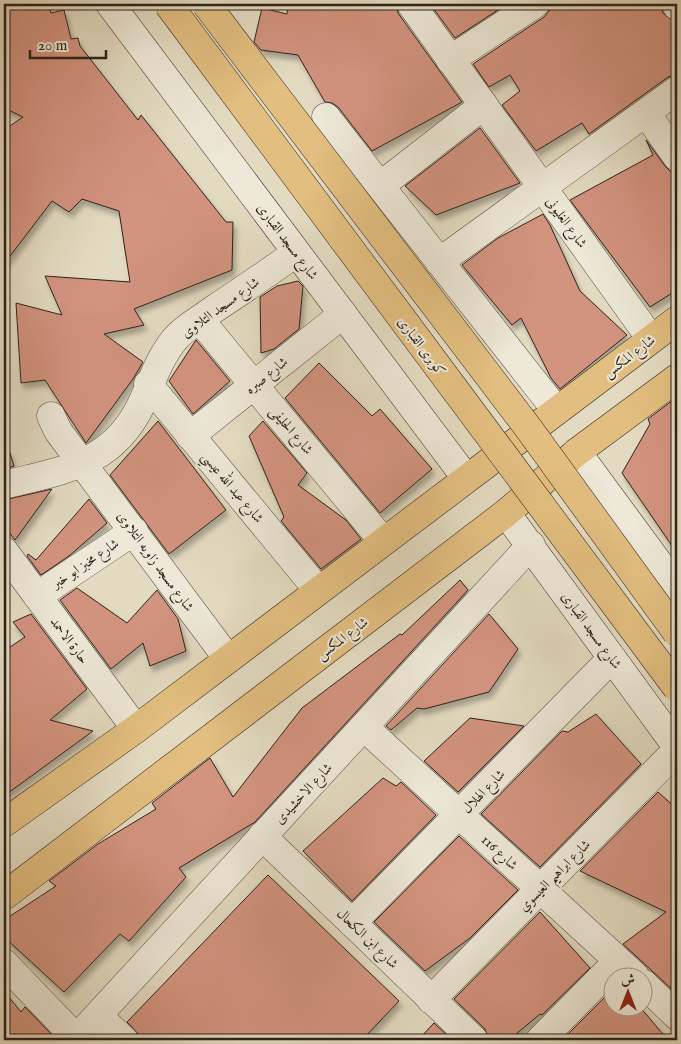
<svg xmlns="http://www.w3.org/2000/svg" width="681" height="1044" font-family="'IM FELL English',Amiri,serif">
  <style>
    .building { fill: #d2937f; stroke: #2d221b; filter: url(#shadow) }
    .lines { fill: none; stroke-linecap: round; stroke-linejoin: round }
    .street-casing { stroke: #5a5044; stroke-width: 29 }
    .secondary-casing { stroke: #2d221b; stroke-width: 29 }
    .primary-casing { stroke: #2d221b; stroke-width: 29 }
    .street { stroke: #ede8d7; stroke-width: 28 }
    .secondary { stroke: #ede8d7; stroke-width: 28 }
    .primary { stroke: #e2be80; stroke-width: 28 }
    .primary-bridge-casing { stroke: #2d221b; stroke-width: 29; stroke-linecap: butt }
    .primary-bridge { stroke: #e2be80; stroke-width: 28 }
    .labels { text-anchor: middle; stroke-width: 4; stroke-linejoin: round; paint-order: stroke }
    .street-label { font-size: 14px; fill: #2d221b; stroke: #ede8d7 }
  </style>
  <defs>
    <filter id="shadow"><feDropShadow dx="3" dy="5.5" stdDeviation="2.5" flood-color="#0004"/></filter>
  </defs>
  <rect width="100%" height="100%" fill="#e3dbc1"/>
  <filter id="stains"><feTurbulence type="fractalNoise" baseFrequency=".004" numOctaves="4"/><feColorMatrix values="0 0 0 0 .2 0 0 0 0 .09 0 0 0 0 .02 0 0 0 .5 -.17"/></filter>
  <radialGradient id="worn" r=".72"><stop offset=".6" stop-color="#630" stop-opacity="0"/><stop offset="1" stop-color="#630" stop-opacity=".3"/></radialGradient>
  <!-- building -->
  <path class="building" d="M 4,4 L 48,4 L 51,13 L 64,10 L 71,39 L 78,38 L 80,46 L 138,120 L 141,115 L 226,222 L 233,222 L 232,270 L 134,309 L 144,325 L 104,334 L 143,362 L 133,379 L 86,443 L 45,380 L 21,383 L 16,303 L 62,315 L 45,276 L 130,282 L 119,211 L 82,199 L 69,212 L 52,201 L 4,264 L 4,130 L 23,117 L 4,108 Z
    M 288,4 L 396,4 L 398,13 L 462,102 L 372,151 L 338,107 L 332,103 L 325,102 L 298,55 L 261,50 L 254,42 L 262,8 L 287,14 Z
    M 430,4 L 507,4 L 455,38 Z
    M 551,4 L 660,4 L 663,13 L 673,21 L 677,35 L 677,75 L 668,77 L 589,134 L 582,123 L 536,151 L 502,105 L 520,91 L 510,75 L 489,87 L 473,64 L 544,17 L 549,11 Z
    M 480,128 L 520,183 L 436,215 L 405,186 Z
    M 646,140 L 665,166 L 670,171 L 677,172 L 677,290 L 650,307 L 570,200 L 653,155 Z
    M 543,214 L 550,225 L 580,291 L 627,335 L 560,389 L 551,378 L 521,318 L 512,325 L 462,265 L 498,238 Z
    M 298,281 L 303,286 L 299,329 L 274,349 L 261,353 L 260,297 L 277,286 Z
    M 196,340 L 230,381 L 193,414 L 169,381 Z
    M 319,363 L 372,416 L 380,409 L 432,469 L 380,513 L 285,398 Z
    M 677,397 L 677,553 L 622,473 L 650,424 L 648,419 Z
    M 158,421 L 226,510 L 169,554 L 110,475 Z
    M 263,421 L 307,473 L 298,485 L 346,520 L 361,539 L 321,569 L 281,521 L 284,517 L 249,436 Z
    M 4,450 L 9,450 L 14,466 L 4,469 Z
    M 52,489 L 15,540 L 4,526 L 4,500 Z
    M 89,499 L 107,523 L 69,556 L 41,575 L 27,556 L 28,554 L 36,560 Z
    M 460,580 L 468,590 L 255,822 L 179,868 L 186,877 L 129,941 L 120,934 L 64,992 L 4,937 L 4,920 L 56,886 L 49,881 L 98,844 L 156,809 L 152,803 L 210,758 L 233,797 L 302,708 L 400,634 L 402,635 Z
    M 77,588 L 127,623 L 157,590 L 178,619 L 186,651 L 150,666 L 143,643 L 111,669 L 60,600 Z
    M 31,614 L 87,689 L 50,720 L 93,731 L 4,796 L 4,651 L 25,637 L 13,622 Z
    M 489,614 L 518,649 L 489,692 L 424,709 L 417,708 L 391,730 L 386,726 Z
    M 596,714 L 641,764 L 540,867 L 481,814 L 562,731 L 568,732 Z
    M 470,718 L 524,726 L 458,792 L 424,761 Z
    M 383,778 L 396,786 L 401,782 L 436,815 L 352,901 L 303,851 Z
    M 658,792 L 677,809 L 677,994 L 623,944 L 666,912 L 580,871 Z
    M 459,836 L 518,890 L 470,938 L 425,971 L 374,922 Z
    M 268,875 L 399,1001 L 362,1040 L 144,1040 L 127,1022 Z
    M 540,912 L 590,968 L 542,1015 L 540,1014 L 509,1040 L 489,1040 L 485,1029 L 454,999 Z
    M 614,988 L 614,1006 L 639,1006 L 668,1040 L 576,1040 L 568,1034 Z
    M 4,991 L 21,1012 L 25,1007 L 57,1040 L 4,1040 Z
    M 434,1023 L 452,1040 L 418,1040 Z"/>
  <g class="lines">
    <!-- street casing -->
    <g class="street-casing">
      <path id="street" d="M 411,4 L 651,339
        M 676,4 L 677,6
        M 450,60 L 535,4
        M 646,113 L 677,157
        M 326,117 L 556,410
        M 380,186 L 484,105
        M 439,262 L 677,90
        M 200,320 L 383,541
        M 148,384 L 318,590
        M 51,416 L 58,431 L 228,659
        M 190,436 L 343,314
        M 4,485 C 63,470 113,465 142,403 C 152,382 159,358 175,339 C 185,327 201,319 214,309 C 242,291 269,272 296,253
        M 4,551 L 136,729
        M 37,596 L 134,531
        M 364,727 L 635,976
        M 262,836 L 474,1040
        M 352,923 L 612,658
        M 4,963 L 77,1039
        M 644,984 L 677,1016
        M 431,1000 L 677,750
        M 98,1016 L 124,1040
        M 75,1040 L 531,545
        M 540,1040 L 618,961"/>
    </g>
    <!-- secondary casing -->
    <g class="secondary-casing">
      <path id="secondary" d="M 110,4 L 466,478
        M 577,452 L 677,588
        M 506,513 L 677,747"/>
    </g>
    <!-- primary casing -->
    <g class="primary-casing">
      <path id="primary" d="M 4,823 L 136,729 L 677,320
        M 4,896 L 506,513 L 577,452 L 677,378"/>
    </g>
    <!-- street -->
    <use href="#street" class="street"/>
    <!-- secondary -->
    <use href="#secondary" class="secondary"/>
    <!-- primary -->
    <use href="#primary" class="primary"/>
    <!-- primary-bridge casing -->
    <g class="primary-bridge-casing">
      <path id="primary-bridge" d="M 168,4 L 677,688
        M 206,4 L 529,429 L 677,633"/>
    </g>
    <!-- primary-bridge -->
    <use href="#primary-bridge" class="primary-bridge"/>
  </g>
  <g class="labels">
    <!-- street labels -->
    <g class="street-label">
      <text transform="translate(567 222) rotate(54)" y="5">شارع الغليونى</text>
      <text transform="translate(288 241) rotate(53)" y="5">شارع مسجد القبارى</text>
      <text transform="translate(220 307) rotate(-36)" y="5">شارع مسجد التلاوى</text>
      <text transform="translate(422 346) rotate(53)" y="5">كوبرى القبارى</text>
      <text transform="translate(629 356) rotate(-37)" y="5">شارع المكس</text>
      <text transform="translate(266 375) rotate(-39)" y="5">شارع صبره</text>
      <text transform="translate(292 430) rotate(50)" y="5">شارع الحليفى</text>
      <text transform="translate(233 487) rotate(50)" y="5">شارع عبد الله عيسي</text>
      <text transform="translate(156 561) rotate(54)" y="5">شارع مسجد زاويه التلاوى</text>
      <text transform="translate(85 563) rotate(-34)" y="5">شارع مخبز ابو خبر</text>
      <text transform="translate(592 630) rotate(54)" y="5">شارع مسجد القبارى</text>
      <text transform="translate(342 638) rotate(-37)" y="5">شارع المكس</text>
      <text transform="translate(70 640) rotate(53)" y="5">حارة الاحمد</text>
      <text transform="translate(483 791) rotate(-46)" y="5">شارع الهلال</text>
      <text transform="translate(303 793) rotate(-47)" y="5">شارع الاخشيدى</text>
      <text transform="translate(500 852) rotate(43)" y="5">شارع 116</text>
      <text transform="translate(554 875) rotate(-45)" y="5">شارع ابراهيم العيسوي</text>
      <text transform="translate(368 938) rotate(44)" y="5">شارع ابن الكحال</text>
    </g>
  </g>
  <!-- margin -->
  <rect width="681" height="1044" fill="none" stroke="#e3dbc1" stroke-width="20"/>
  <rect x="5" y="5" width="671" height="1034" fill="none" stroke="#2d221b" stroke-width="2.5"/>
  <rect x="10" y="10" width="661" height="1024" fill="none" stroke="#2d221b"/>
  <!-- north arrow -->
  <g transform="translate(628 992)"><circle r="24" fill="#ede8d7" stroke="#a0998c"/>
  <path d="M0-4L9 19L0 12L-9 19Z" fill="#8f2418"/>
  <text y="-8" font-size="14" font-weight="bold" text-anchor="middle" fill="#2d221b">ش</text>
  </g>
  <!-- scale -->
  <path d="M30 50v8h76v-8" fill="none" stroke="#2d221b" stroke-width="2.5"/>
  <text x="38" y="50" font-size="15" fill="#2d221b" stroke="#ede8d7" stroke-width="4" paint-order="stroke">20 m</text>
  <rect width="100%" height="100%" filter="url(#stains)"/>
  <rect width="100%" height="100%" fill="url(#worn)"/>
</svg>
